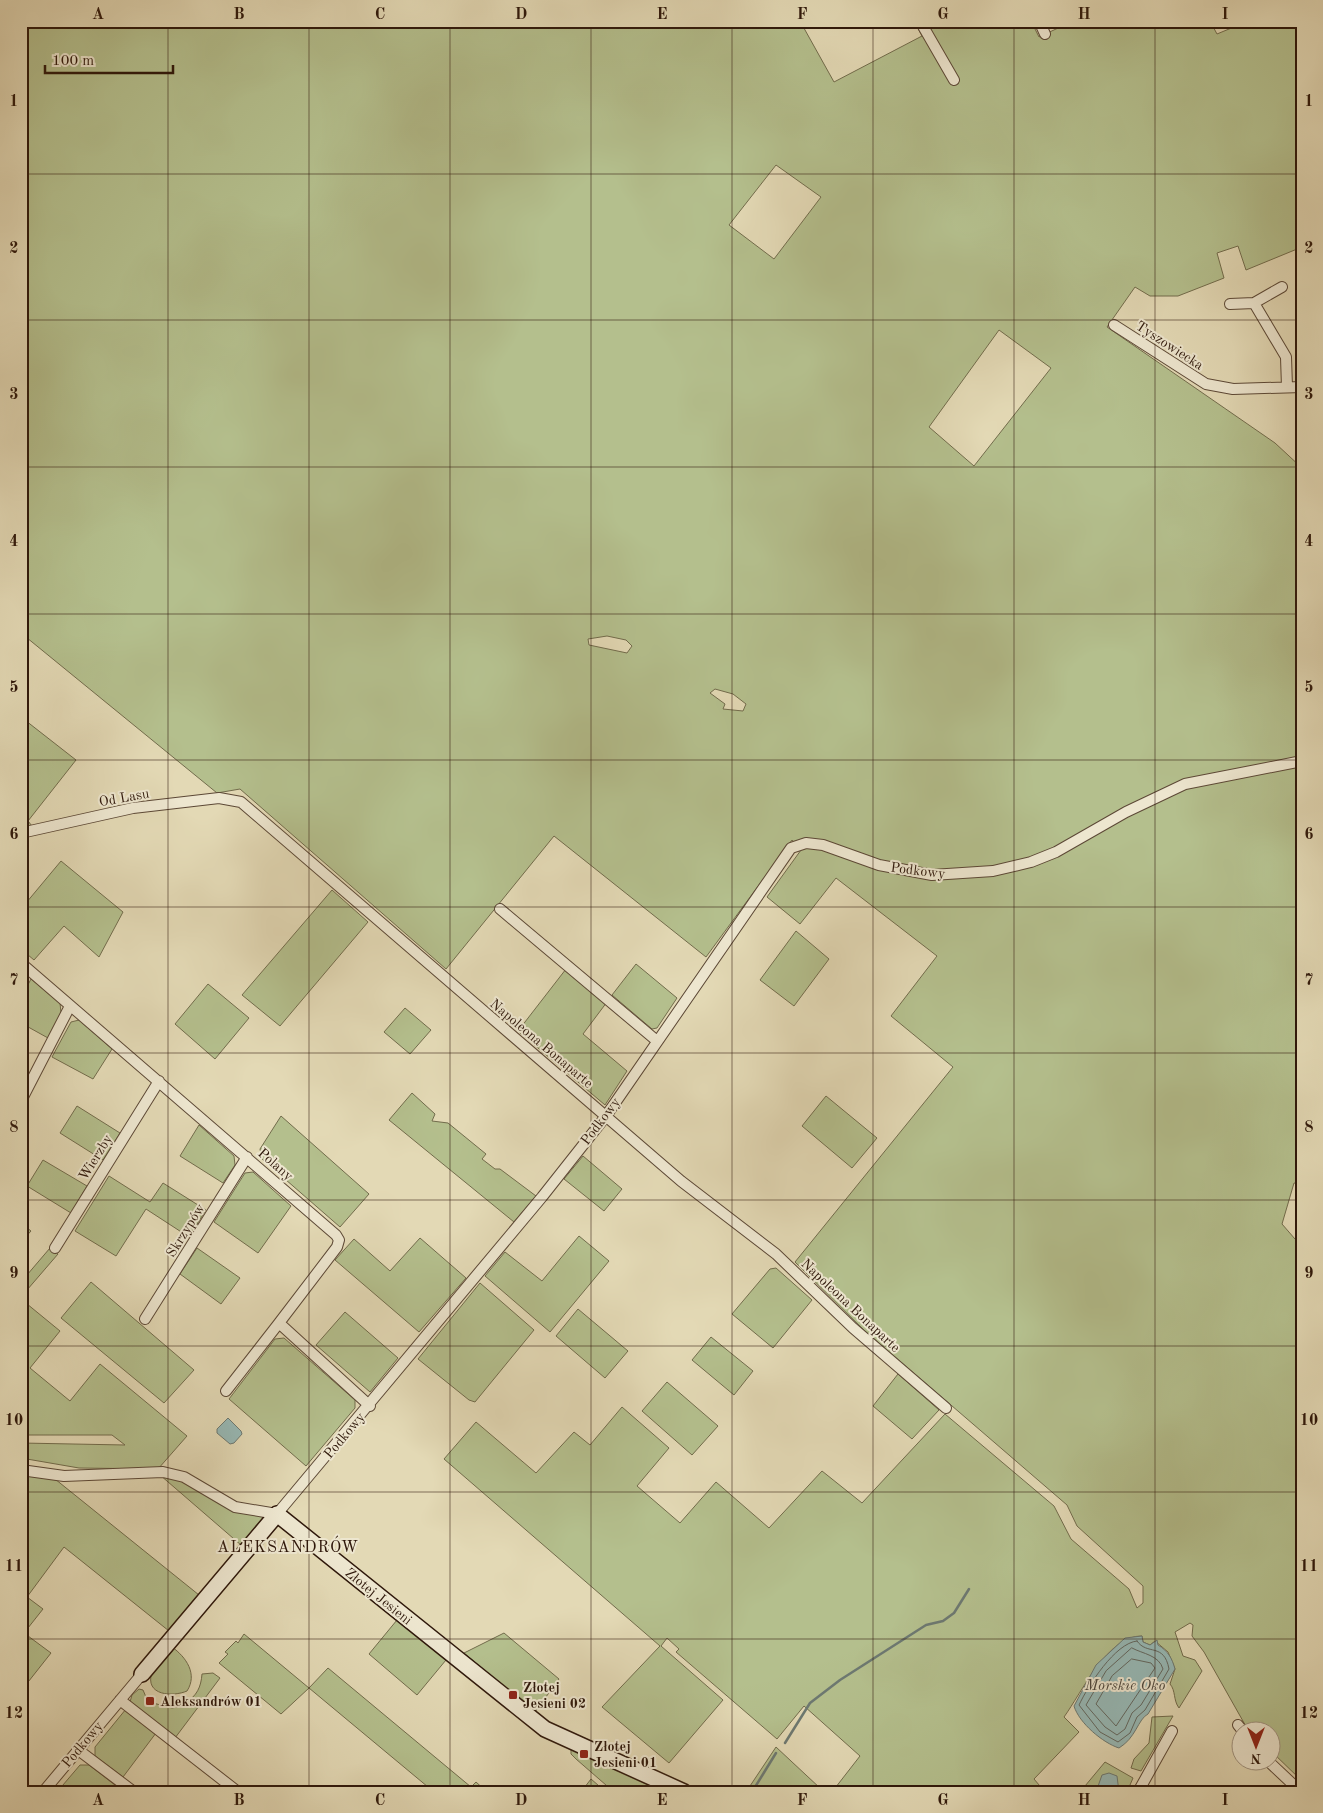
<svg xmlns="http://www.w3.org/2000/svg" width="1323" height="1813" font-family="'Old Standard TT',serif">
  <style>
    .green { fill: #b4bf8d; stroke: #726c4c; fill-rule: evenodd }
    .water { fill: #97b9b6; stroke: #6d7972 }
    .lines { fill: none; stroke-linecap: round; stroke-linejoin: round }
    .shore { stroke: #636860; stroke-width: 1 }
    .stream { stroke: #6d7972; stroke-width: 2.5 }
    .street-casing { stroke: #5c4836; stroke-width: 12 }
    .secondary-casing { stroke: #2f180b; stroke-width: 18 }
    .street { stroke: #ede6cf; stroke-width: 10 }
    .secondary { stroke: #ede6cf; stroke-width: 15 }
    .grid { fill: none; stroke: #2f180b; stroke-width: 1; stroke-opacity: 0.55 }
    .poi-dot { fill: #8f2418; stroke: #ede6cf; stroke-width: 2 }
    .labels { text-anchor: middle; stroke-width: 4; stroke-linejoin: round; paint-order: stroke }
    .street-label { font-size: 14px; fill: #2f180b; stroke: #ede6cf }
    .poi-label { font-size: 14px; font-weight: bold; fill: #2f180b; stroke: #ede6cf; text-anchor: start }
    .water-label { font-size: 15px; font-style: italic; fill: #4e483e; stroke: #ede6cf }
    .quarter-label { font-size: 16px; letter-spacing: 1px; fill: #2f180b; stroke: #ede6cf }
    .neatline { fill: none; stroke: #2f180b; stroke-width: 2 }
    .grid-label { font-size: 16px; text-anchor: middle; font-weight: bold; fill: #2f180b }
  </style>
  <rect width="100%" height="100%" fill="#e3d9b5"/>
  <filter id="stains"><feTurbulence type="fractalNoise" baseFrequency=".004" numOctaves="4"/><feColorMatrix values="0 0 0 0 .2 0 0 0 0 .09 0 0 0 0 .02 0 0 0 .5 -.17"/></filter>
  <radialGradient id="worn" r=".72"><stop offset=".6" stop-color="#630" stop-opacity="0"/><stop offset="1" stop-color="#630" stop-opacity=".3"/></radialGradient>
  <!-- green -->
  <path class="green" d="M 21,21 L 800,21 L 834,82 L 922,36 L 914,21 L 1031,21 L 1039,37 L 1073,21 L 1210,21 L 1217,34 L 1241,24 L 1240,21 L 1302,21 L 1302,247 L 1246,270 L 1238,246 L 1217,253 L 1224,278 L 1178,296 L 1150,296 L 1135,287 L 1107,327 L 1275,443 L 1302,468 L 1302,1184 L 1294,1183 L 1282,1224 L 1295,1239 L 1302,1236 L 1302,1781 L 1271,1751 L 1270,1730 L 1248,1730 L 1204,1652 L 1192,1636 L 1193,1625 L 1190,1623 L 1175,1632 L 1183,1656 L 1195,1660 L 1202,1671 L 1179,1708 C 1173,1700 1176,1691 1170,1684 L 1175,1669 L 1168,1652 L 1155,1641 L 1150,1645 L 1143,1642 L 1142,1636 C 1108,1635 1082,1692 1064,1717 L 1079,1732 L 1034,1779 L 1045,1792 L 832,1792 L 860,1756 L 804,1706 L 777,1739 L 676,1652 L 679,1649 L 667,1638 L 661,1646 L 723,1700 L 669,1763 L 602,1707 L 660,1646 L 444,1459 L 476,1422 L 536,1473 L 574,1432 L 590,1445 L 622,1407 L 669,1448 L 637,1486 L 680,1523 L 716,1482 L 769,1528 L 822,1471 L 862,1503 L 945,1414 L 1054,1506 L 1071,1539 L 1129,1589 L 1137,1608 L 1143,1603 L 1143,1586 L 1077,1526 L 1067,1505 L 865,1331 L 795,1262 L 953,1067 L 891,1016 L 937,956 L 836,878 L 800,924 L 767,897 L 801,850 L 792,840 L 706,957 L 554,836 L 446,969 L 240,789 L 217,793 L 21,633 ZM 776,165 L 821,197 L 774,259 L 729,225 ZM 999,330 L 1051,368 L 974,466 L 929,427 ZM 607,636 L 626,640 L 632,646 L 627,653 L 589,645 L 588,639 ZM 715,689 L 733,694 L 746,704 L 743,711 L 723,709 L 725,704 L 710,693 Z
    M 21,717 L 76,760 L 28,821 L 32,826 L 21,829 Z
    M 61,861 L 123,912 L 99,957 L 64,926 L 34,960 L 21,949 L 21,909 Z
    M 332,890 L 368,922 L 280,1026 L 242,995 Z
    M 796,931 L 829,959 L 794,1006 L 760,980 Z
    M 636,964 L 677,998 L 657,1028 L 652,1029 L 612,995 Z
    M 566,969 L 607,1002 L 583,1034 L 627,1071 L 605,1105 L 518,1031 Z
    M 31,979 L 60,1003 L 61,1013 L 48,1038 L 21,1023 L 21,998 Z
    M 208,984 L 249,1018 L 215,1059 L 175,1024 Z
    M 405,1008 L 431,1030 L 410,1054 L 384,1032 Z
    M 79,1020 L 112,1049 L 93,1079 L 52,1057 L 71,1022 Z
    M 412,1093 L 435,1114 L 432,1121 L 448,1123 L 486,1154 L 482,1159 L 495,1169 L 500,1169 L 536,1196 L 514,1222 L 389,1120 Z
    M 826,1096 L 877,1138 L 852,1168 L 802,1126 Z
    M 77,1106 L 120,1133 L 103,1160 L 60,1133 Z
    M 281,1116 L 369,1194 L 340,1227 L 262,1159 L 260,1149 Z
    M 199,1125 L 234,1156 L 235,1165 L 223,1183 L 180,1156 Z
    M 583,1156 L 622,1189 L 604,1211 L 564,1179 Z
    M 43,1160 L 87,1186 L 71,1213 L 27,1186 Z
    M 253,1172 L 291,1206 L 258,1253 L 214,1222 L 245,1173 Z
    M 109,1176 L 150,1202 L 163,1183 L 206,1210 L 189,1237 L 146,1209 L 116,1256 L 75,1231 Z
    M 21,1223 L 31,1231 L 21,1242 Z
    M 579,1236 L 609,1261 L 550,1332 L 485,1276 L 505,1252 L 542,1281 Z
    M 420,1238 L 466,1278 L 419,1332 L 335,1260 L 354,1239 L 390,1271 Z
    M 50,1248 L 58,1254 L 27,1290 L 21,1285 L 21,1282 Z
    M 197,1248 L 240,1278 L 221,1304 L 180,1274 Z
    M 776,1268 L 812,1300 L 773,1348 L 732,1314 L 770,1269 Z
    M 91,1282 L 194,1370 L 164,1403 L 61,1318 Z
    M 480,1283 L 534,1330 L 475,1402 L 469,1400 L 418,1359 Z
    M 21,1299 L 60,1331 L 30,1368 L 70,1401 L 100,1364 L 187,1436 L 158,1469 L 79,1468 L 21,1458 L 21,1443 L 125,1445 L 112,1435 L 21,1435 Z
    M 578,1309 L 628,1351 L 605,1378 L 556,1336 Z
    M 345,1312 L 398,1358 L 370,1392 L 316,1345 Z
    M 711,1337 L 753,1371 L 734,1395 L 692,1360 Z
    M 284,1338 L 355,1400 L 355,1408 L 306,1466 L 229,1399 L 275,1339 Z
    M 898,1374 L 939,1410 L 912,1439 L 873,1406 Z
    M 667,1382 L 718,1426 L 692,1455 L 642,1411 Z
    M 21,1472 L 55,1479 L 199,1595 L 169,1631 L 64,1547 L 27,1597 L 43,1609 L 24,1633 L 51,1653 L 21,1691 Z
    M 160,1475 L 184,1482 L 235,1510 L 264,1517 L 241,1545 Z
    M 397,1620 L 446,1660 L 417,1695 L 369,1654 Z
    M 504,1633 L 559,1679 L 535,1712 L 464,1653 Z
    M 244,1634 L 309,1688 L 328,1668 L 471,1787 L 476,1782 L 487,1792 L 434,1792 L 309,1688 L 281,1714 L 219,1663 L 228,1654 L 225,1652 L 236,1641 L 238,1643 Z
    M 172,1647 C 186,1657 198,1674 187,1691 C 173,1697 144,1696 152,1672 C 155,1664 166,1654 172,1647 Z
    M 213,1673 L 220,1678 L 175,1738 L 130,1702 L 132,1695 L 139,1689 L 143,1690 L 146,1697 L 145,1699 L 151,1704 L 153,1703 L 172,1708 L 186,1705 L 185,1703 C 197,1696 201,1687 202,1674 Z
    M 126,1709 L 156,1733 L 123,1777 L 95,1756 L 95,1747 Z
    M 1173,1716 L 1141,1771 L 1131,1768 L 1134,1759 L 1149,1743 L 1152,1717 Z
    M 776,1747 L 821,1789 L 824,1792 L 746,1792 Z
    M 571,1749 L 670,1792 L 614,1792 L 576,1759 L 571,1754 Z
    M 1105,1762 L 1133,1778 L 1127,1792 L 1080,1792 Z
    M 80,1765 L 89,1765 L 124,1792 L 57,1792 Z
    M 591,1779 L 606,1792 L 581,1792 Z"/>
  <!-- water -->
  <path class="water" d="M 228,1418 L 241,1431 L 242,1434 L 234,1443 L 230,1444 L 217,1433 L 217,1429 Z
    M 1142,1636 L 1143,1642 L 1150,1645 L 1157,1640 L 1158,1645 C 1168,1651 1172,1658 1175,1669 L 1148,1714 C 1138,1719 1136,1738 1119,1748 C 1103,1743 1079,1723 1074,1706 L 1096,1665 L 1125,1638 Z
    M 1109,1773 L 1117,1776 L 1119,1792 L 1096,1792 L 1102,1775 Z"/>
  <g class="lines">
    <!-- shore -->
    <path class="shore" d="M 1137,1641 C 1147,1656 1164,1642 1169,1669 L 1145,1710 L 1137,1717 L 1130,1733 L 1118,1742 L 1100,1732 L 1079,1705 C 1088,1686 1115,1643 1137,1641 Z
      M 1132,1648 C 1143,1654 1159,1655 1163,1669 L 1141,1705 L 1132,1713 L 1125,1729 L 1117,1735 L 1105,1727 L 1086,1705 L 1106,1671 Z
      M 1132,1659 L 1151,1663 L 1155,1668 L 1116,1726 L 1096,1704 L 1112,1676 Z"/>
    <!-- stream -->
    <path class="stream" d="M 785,1743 L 810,1703 L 840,1680 L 926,1625 L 943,1621 L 954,1613 L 969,1589
      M 752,1792 L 776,1753"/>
    <!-- street casing -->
    <g class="street-casing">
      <path id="street" d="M 920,21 L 954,80
        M 1039,21 L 1045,34
        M 1254,303 L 1286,357 L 1287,387
        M 1230,304 L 1254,303 L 1282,287
        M 1114,325 L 1206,384 L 1233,389 L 1302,387
        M 21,833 L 133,808 L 219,798 L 241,802 L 681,1181 L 776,1254 L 853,1328 L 946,1408
        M 500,909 L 657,1041
        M 21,963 L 336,1235 L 339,1240 L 337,1247 L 279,1323 L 370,1406
        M 21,1101 L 70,1006
        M 55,1248 L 159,1081
        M 145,1319 L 247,1157
        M 226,1391 L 279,1323
        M 21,1470 L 64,1476 L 163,1472 L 184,1477 L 235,1507 L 277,1514 L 542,1197 L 606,1116 L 791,848 L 806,843 L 823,845 L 879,865 L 932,875 L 993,871 L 1031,862 L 1056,852 L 1126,812 L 1185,784 L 1302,761
        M 120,1700 L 238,1792
        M 1238,1725 L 1242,1730
        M 77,1749 L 134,1792
        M 1267,1760 L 1301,1792
        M 43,1792 L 142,1674
        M 1138,1792 L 1172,1731"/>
    </g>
    <!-- secondary casing -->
    <g class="secondary-casing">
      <path id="secondary" d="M 142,1674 L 277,1514 L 545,1729 L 684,1792"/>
    </g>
    <!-- street -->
    <use href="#street" class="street"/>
    <!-- secondary -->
    <use href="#secondary" class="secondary"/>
  </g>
  <!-- grid -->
  <path class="grid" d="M 168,21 L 168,1792M 309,21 L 309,1792M 450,21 L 450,1792M 591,21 L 591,1792M 732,21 L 732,1792M 873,21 L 873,1792M 1014,21 L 1014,1792M 1155,21 L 1155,1792M 21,174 L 1302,174M 21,320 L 1302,320M 21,467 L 1302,467M 21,614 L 1302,614M 21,760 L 1302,760M 21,907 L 1302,907M 21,1053 L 1302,1053M 21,1200 L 1302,1200M 21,1346 L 1302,1346M 21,1492 L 1302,1492M 21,1639 L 1302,1639"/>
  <!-- markers -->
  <g class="poi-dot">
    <rect x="508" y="1690" width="10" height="10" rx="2.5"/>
    <rect x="145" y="1696" width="10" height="10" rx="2.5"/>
    <rect x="579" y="1749" width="10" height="10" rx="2.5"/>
  </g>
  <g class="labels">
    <!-- street labels -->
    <g class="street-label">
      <text transform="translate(1170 345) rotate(33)" y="5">Tyszowiecka</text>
      <text transform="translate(124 797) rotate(-10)" y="5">Od Lasu</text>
      <text transform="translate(918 870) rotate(7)" y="5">Podkowy</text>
      <text transform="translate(542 1043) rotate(40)" y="5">Napoleona Bonaparte</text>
      <text transform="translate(600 1121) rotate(-53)" y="5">Podkowy</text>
      <text transform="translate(95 1157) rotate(-58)" y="5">Wierzby</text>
      <text transform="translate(276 1164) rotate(41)" y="5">Polany</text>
      <text transform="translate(185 1230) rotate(-58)" y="5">Skrzypów</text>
      <text transform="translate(851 1305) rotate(43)" y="5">Napoleona Bonaparte</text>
      <text transform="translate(344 1435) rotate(-50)" y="5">Podkowy</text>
      <text transform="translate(379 1596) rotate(39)" y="5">Złotej Jesieni</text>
      <text transform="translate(82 1744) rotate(-50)" y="5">Podkowy</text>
    </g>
    <!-- poi labels -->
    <g class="poi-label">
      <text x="523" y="1692">Złotej<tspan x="523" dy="16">Jesieni 02</tspan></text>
      <text x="160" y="1706">Aleksandrów 01</text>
      <text x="594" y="1751">Złotej<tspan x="594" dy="16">Jesieni 01</tspan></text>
    </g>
    <!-- water labels -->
    <g class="water-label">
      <text x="1125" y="1690">Morskie Oko</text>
    </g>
    <!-- quarter labels -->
    <g class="quarter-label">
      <text x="288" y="1552">ALEKSANDRÓW</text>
    </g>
  </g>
  <!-- margin -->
  <rect width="1323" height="1813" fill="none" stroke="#e3d9b5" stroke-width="55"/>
  <!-- north arrow -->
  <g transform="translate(1256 1746) rotate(180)"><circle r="24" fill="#ede6cf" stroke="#a19481"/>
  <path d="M0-4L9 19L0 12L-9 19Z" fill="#8f2418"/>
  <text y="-8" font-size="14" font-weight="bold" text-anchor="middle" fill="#2f180b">N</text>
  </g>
  <!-- scale -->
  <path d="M45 65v8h128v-8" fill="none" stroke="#2f180b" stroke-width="2.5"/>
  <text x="52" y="65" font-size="15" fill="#2f180b" stroke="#ede6cf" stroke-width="4" paint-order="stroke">100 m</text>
  <rect x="28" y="28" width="1268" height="1758" class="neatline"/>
  <g class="grid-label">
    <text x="98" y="19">A</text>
    <text x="239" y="19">B</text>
    <text x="380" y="19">C</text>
    <text x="521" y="19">D</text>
    <text x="662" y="19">E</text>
    <text x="802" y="19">F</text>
    <text x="943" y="19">G</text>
    <text x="1084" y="19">H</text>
    <text x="1225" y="19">I</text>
    <text x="14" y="106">1</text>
    <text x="1309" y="106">1</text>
    <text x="14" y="253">2</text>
    <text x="1309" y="253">2</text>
    <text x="14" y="399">3</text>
    <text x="1309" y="399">3</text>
    <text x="14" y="546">4</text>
    <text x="1309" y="546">4</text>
    <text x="14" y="692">5</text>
    <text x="1309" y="692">5</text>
    <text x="14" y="839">6</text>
    <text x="1309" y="839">6</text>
    <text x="14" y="985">7</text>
    <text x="1309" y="985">7</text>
    <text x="14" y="1132">8</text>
    <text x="1309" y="1132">8</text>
    <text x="14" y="1278">9</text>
    <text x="1309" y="1278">9</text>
    <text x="14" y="1425">10</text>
    <text x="1309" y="1425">10</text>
    <text x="14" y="1571">11</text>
    <text x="1309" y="1571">11</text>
    <text x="14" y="1718">12</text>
    <text x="1309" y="1718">12</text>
    <text x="98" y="1805">A</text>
    <text x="239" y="1805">B</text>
    <text x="380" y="1805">C</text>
    <text x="521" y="1805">D</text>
    <text x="662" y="1805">E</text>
    <text x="802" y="1805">F</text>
    <text x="943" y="1805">G</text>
    <text x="1084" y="1805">H</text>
    <text x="1225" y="1805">I</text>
  </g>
  <rect width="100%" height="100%" filter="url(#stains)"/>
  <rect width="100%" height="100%" fill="url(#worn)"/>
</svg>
